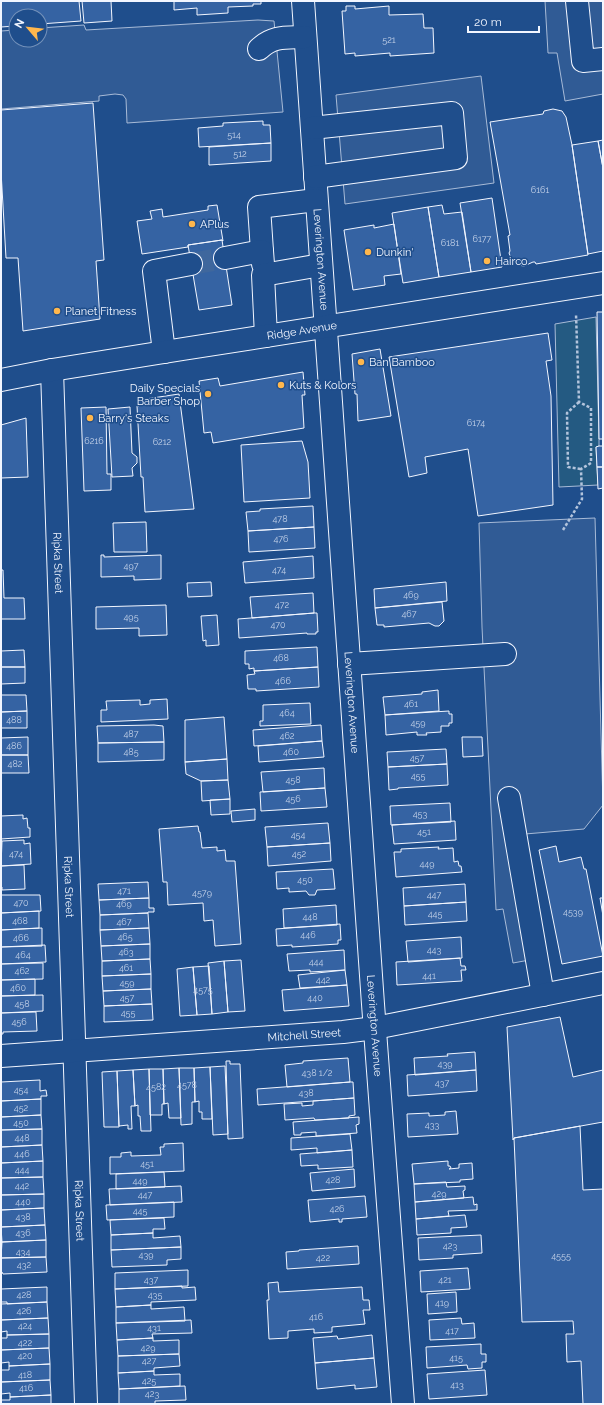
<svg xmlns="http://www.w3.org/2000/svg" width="604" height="1405" font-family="Raleway,sans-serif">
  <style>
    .green { fill: #245a82; stroke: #a8bbd7 }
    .parking { fill: #305b95; stroke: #a8bbd7 }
    .building { fill: #3563a3; stroke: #f2f6ff }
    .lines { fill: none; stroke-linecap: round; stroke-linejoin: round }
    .minor-tunnel { stroke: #3f679d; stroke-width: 22; stroke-dasharray: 22 11; stroke-linecap: butt }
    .minor-casing { stroke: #f2f6ff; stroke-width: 24 }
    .major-casing { stroke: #f2f6ff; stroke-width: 24 }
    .path { stroke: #b3c4dc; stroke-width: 2.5; stroke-dasharray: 3 2; stroke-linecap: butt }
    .minor { stroke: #1f4e8c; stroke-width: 22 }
    .major { stroke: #1f4e8c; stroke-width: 22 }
    .poi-dot { fill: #ffb74d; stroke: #1f4e8c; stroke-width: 1.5 }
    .labels { text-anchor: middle; stroke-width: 3; stroke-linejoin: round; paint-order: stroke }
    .number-label { font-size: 9px; fill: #c3d1e8 }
    .poi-label { font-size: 11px; fill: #f2f6ff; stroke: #1f4e8c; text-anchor: start }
    .street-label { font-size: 11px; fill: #f2f6ff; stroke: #1f4e8c }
  </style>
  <rect width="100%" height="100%" fill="#1f4e8c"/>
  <!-- green -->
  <path class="green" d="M 596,317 L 599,439 L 599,446 L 596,447 L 598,485 L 559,487 L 555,324 Z"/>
  <!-- parking -->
  <path class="parking" d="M 545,1 L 603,1 L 603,94 L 565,101 L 557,53 L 548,53 Z
    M 258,20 L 274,21 L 283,112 L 127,123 L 126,99 L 123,95 L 115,94 L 99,96 L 99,101 L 1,109 L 1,31 L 16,30 L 16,40 L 40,40 L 40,28 L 84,25 L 86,30 Z
    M 481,76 L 494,183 L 345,204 L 336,95 Z
    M 595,518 L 603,805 L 584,829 L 525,834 L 546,957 L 513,963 L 503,909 L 496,910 L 482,627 L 479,523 Z"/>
  <!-- building -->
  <path class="building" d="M 1,1 L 79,1 L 81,21 L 40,24 L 40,16 L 16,16 L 16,26 L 1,27 Z
    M 82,1 L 111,1 L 112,21 L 84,23 Z
    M 174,1 L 261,1 L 261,4 L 253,4 L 253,6 L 228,7 L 228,13 L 197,15 L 197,8 L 174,10 Z
    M 346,6 L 355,6 L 355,9 L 389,6 L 389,15 L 423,14 L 424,28 L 433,28 L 434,53 L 390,56 L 390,53 L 355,56 L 355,53 L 345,54 L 342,11 L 346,11 Z
    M 93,103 L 104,260 L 96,261 L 100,319 L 23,331 L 18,258 L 6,258 L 1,171 L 1,110 Z
    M 553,109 L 562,111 L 566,117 L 572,145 L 588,255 L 536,264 L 535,262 L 533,262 L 524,266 L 518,265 L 511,258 L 509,253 L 510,251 L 508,236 L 510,235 L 490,122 L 543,114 L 544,111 Z
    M 263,121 L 263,125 L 270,125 L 271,143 L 199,147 L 198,128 L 223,126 L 223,123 Z
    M 603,140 L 603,168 L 598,141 Z
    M 598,141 L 603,168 L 603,251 L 588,254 L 572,145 Z
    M 271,143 L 271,161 L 209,165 L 209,147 Z
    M 492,198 L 502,267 L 471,272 L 460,203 Z
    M 217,205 L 223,241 L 222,240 L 188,245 L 188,247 L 142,254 L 137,221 L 152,219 L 150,211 L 162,209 L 163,217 L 208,210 L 208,206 Z
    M 442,205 L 444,214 L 462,212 L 471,272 L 439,277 L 428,207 Z
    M 428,207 L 439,277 L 403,283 L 392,213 Z
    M 394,224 L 401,274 L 384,276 L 385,285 L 353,290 L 344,230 L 374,225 L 374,228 Z
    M 222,240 L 232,305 L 199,310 L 188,245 Z
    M 597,312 L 603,312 L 603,439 L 599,439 Z
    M 548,333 L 552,360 L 546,361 L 551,396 L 553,505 L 478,516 L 468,449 L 425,457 L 427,473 L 409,477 L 389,357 Z
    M 380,349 L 391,416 L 358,421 L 357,394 L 355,394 L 352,354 Z
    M 303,372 L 305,395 L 302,395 L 304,428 L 213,443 L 211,432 L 204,433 L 199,381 L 218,378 L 220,386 Z
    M 179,394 L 194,509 L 145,512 L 143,477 L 141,477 L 137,406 L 139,406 L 139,400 Z
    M 106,407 L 107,474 L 111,474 L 111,490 L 84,491 L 81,408 Z
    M 130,407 L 132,453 L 137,457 L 137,463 L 132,468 L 133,476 L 112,477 L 108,409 Z
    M 26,418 L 28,477 L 1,478 L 1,425 Z
    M 302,441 L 308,462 L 310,498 L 244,502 L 241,445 Z
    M 599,446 L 603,446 L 603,467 L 597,467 L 596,447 Z
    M 597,467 L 603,467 L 603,488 L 598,489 Z
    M 313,506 L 314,527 L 248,531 L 246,512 L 260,511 L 260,509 Z
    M 146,522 L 147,552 L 114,552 L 113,523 Z
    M 314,527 L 315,548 L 249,552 L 248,531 Z
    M 101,555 L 104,555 L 104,557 L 161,555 L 161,579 L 134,580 L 134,576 L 101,577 Z
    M 313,556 L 314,578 L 245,583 L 243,562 Z
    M 1,570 L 3,570 L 4,598 L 24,598 L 25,619 L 1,619 Z
    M 211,582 L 212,596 L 188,597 L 187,583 Z
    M 446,582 L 447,601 L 375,608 L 374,589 Z
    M 313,593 L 314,613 L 252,618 L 250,597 Z
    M 442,602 L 444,621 L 439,626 L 435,626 L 429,623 L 384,627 L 384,625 L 377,625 L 375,608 Z
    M 166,605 L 167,635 L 139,636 L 139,628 L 96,629 L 96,607 Z
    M 314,613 L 317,613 L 318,632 L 316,632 L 316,634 L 307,634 L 307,633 L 239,638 L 238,619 Z
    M 217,615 L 219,645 L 206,646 L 206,640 L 203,641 L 201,616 Z
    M 317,647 L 318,667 L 254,671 L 254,668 L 249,669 L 249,664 L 245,664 L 245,651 Z
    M 24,650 L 25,667 L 1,667 L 1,651 Z
    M 1,667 L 25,667 L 25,683 L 1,684 Z
    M 318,667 L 319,687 L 256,691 L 256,689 L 248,689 L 247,675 L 255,674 L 254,671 Z
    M 438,690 L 439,711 L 385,715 L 383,697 L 422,694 L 422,692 Z
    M 1,695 L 26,695 L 27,711 L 1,712 Z
    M 167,699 L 168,719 L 101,722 L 101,710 L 107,710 L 106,701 L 140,700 L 140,705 L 150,704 L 150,700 Z
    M 310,703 L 311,724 L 260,726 L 260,721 L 263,721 L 263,705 Z
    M 27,711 L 27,728 L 1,728 L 1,712 Z
    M 449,711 L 449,714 L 452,714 L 452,723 L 449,723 L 449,726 L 441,726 L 441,732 L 426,733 L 427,735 L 417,735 L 417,732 L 386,735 L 385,715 Z
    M 224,717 L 227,759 L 185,762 L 185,720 Z
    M 154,725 L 163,726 L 164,742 L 98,743 L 97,726 Z
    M 321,725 L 322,741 L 254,746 L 253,730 Z
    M 28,737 L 28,755 L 1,755 L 1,738 Z
    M 462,737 L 482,737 L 483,756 L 463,757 Z
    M 322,741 L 324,757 L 259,762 L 258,746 Z
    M 164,742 L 164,760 L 98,762 L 98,743 Z
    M 446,749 L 447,764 L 388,767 L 387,752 Z
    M 1,755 L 28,755 L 29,773 L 1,773 Z
    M 227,759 L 228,780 L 201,781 L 186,774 L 185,762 Z
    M 447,764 L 448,785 L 398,788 L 398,789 L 389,790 L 388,767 Z
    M 324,768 L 325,788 L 263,792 L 261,772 Z
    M 228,780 L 230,799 L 202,801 L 201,781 Z
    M 325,788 L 327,807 L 261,811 L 260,792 Z
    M 230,799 L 230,814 L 211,815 L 210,800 Z
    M 450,803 L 451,822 L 391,825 L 390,806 Z
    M 255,809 L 255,820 L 232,822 L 231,811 Z
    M 23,815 L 23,819 L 27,818 L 28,828 L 30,828 L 30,837 L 1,839 L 1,816 Z
    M 455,821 L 456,840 L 394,844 L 392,825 Z
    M 328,823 L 330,843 L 267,847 L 265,827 Z
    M 198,826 L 199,832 L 200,832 L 202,848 L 217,847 L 217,851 L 225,850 L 226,861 L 235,861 L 241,944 L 215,946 L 213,920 L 204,921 L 203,903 L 168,905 L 167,882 L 163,882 L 159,829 Z
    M 24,840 L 24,844 L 30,843 L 31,864 L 1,866 L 2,841 Z
    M 330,843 L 331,861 L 268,866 L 267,847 Z
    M 556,846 L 559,862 L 581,857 L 584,869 L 586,869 L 603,956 L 562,964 L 539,850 Z
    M 439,847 L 438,849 L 453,848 L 454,862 L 458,861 L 459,866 L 461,866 L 462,872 L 396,877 L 394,852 L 401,852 L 401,849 Z
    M 24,865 L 25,889 L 2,890 L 2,887 L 1,887 L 1,866 Z
    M 333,869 L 335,889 L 317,890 L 315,895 L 309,895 L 306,891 L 289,892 L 289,888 L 277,889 L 276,872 Z
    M 148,882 L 149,898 L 99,900 L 98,884 Z
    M 465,884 L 466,902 L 404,906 L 403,888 Z
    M 1,895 L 40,895 L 41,911 L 1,913 Z
    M 149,898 L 149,908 L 154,908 L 154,912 L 148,912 L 148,913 L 100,915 L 99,900 Z
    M 600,898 L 603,898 L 603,916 Z
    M 466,902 L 467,921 L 405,925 L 404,906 Z
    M 336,905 L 337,925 L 284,928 L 283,909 Z
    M 39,911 L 39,928 L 1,930 L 1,913 Z
    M 148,913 L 149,928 L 100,930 L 100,915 Z
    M 340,924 L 341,940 L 338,940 L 338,944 L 292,947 L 292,945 L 277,946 L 276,929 Z
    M 42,928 L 42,946 L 1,947 L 1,930 Z
    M 149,928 L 150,944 L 101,946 L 100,930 Z
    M 461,937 L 462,958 L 408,962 L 406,941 Z
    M 150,944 L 150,959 L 102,961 L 101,946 Z
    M 45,945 L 46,962 L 1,964 L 1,947 Z
    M 344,950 L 345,970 L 310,972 L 310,970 L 289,971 L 287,954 Z
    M 460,958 L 461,966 L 465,966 L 466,970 L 461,970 L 462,981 L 397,985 L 396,962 Z
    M 150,959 L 151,974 L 102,976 L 102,961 Z
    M 241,960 L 245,1011 L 228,1012 L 224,961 Z
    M 224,961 L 228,1012 L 212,1014 L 208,963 Z
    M 43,963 L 43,979 L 1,980 L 1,964 Z
    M 209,966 L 212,1014 L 197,1015 L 193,967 Z
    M 193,967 L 197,1015 L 180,1016 L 177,969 Z
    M 345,970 L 347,985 L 300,988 L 298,975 Z
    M 151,974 L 151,989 L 103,991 L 102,976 Z
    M 35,979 L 35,995 L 1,996 L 1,980 Z
    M 347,985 L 349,1006 L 284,1011 L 282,990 Z
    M 151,989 L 152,1004 L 104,1006 L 103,991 Z
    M 43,995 L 43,1011 L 1,1013 L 1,996 Z
    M 152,1004 L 153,1020 L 104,1022 L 104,1006 Z
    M 36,1012 L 37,1031 L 3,1032 L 3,1034 L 1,1034 L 1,1013 Z
    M 560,1017 L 573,1077 L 603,1070 L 603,1122 L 514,1138 L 513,1140 L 507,1027 Z
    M 475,1052 L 476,1070 L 415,1075 L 414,1058 L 448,1056 L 447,1054 Z
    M 348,1058 L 350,1082 L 287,1087 L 285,1065 L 303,1063 L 303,1061 Z
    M 226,1061 L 230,1061 L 230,1064 L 240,1064 L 243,1138 L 228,1139 Z
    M 225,1066 L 228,1134 L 213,1135 L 210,1067 Z
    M 210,1067 L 212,1119 L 202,1119 L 202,1112 L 199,1112 L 199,1101 L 195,1102 L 194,1068 Z
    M 179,1068 L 194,1068 L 195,1102 L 192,1102 L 192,1124 L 181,1125 Z
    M 179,1068 L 181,1118 L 169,1118 L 168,1103 L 164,1104 L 163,1069 Z
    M 149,1069 L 163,1069 L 164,1104 L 162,1104 L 162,1115 L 150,1115 Z
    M 149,1069 L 151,1131 L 141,1131 L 140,1116 L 138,1116 L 138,1105 L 135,1106 L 133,1070 Z
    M 133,1070 L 135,1106 L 131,1106 L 132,1129 L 128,1129 L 128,1125 L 119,1126 L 117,1071 Z
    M 476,1070 L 477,1091 L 408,1096 L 407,1075 Z
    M 117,1071 L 119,1127 L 104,1127 L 102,1072 Z
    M 40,1080 L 40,1091 L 46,1090 L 47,1096 L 41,1096 L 41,1099 L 1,1101 L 1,1082 Z
    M 350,1082 L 353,1082 L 354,1098 L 258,1105 L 257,1089 Z
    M 354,1098 L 355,1115 L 349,1116 L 349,1118 L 315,1120 L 314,1118 L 285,1120 L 284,1104 L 302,1103 L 302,1106 L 313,1105 L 313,1101 Z
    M 41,1099 L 41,1115 L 1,1117 L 1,1101 Z
    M 456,1111 L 458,1134 L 408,1137 L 407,1114 L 429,1113 L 429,1116 L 445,1115 L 445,1112 Z
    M 41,1115 L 42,1129 L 1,1130 L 1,1117 Z
    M 359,1117 L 359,1124 L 356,1125 L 357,1133 L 316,1136 L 316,1132 L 301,1133 L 301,1135 L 294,1135 L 293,1122 Z
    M 580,1126 L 583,1190 L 603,1189 L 603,1404 L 583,1404 L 581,1361 L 567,1362 L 566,1334 L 574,1334 L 573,1321 L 522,1322 L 514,1138 Z
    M 42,1129 L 42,1145 L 1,1147 L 1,1130 Z
    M 350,1134 L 352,1150 L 317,1153 L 317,1148 L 291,1150 L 291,1138 Z
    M 183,1143 L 184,1171 L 110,1174 L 110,1157 L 121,1157 L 121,1153 L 131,1152 L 131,1156 L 161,1155 L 160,1147 L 164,1147 L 164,1144 Z
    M 42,1145 L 43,1161 L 1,1163 L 1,1147 Z
    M 352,1150 L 353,1167 L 318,1169 L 318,1165 L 301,1166 L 300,1154 Z
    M 43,1161 L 43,1177 L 1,1178 L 1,1163 Z
    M 448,1161 L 448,1166 L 450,1166 L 451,1168 L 449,1169 L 459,1168 L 459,1164 L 472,1163 L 473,1179 L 460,1180 L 460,1182 L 414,1184 L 412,1164 Z
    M 354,1169 L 355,1187 L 312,1191 L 310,1173 Z
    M 164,1172 L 165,1187 L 116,1189 L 116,1174 Z
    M 43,1177 L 44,1194 L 1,1195 L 1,1178 Z
    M 446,1182 L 447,1187 L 465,1186 L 465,1190 L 463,1191 L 464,1198 L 415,1202 L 414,1184 Z
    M 181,1186 L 182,1202 L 110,1205 L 109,1189 Z
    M 44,1194 L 44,1208 L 1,1210 L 1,1195 Z
    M 365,1196 L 367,1217 L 342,1219 L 342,1222 L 339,1222 L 339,1219 L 310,1222 L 308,1200 Z
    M 473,1197 L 474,1205 L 477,1204 L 477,1210 L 448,1211 L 449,1216 L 416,1219 L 415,1202 Z
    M 174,1202 L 174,1217 L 107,1220 L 106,1205 Z
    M 44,1208 L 45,1225 L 1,1227 L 1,1210 Z
    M 465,1215 L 467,1227 L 451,1228 L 451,1233 L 417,1235 L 416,1219 Z
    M 164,1218 L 165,1229 L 153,1229 L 153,1233 L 111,1235 L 110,1220 Z
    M 45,1225 L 46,1240 L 2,1242 L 1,1227 Z
    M 153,1233 L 153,1238 L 180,1236 L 181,1247 L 111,1250 L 111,1235 Z
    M 481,1235 L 482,1253 L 453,1255 L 453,1258 L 419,1260 L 418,1238 Z
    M 46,1240 L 46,1257 L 1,1258 L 2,1242 Z
    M 358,1246 L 359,1264 L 287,1269 L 286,1252 L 299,1251 L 299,1250 Z
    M 181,1247 L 181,1259 L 167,1260 L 167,1265 L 112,1267 L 111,1250 Z
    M 46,1257 L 47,1272 L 3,1274 L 2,1272 L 1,1272 L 1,1258 Z
    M 468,1268 L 470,1289 L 421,1292 L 420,1271 Z
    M 188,1270 L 188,1286 L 115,1289 L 115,1273 Z
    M 278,1282 L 279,1292 L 362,1287 L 363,1300 L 369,1300 L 370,1310 L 363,1310 L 365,1324 L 332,1327 L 332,1332 L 314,1333 L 314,1329 L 288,1331 L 288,1338 L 269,1339 L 267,1300 L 269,1300 L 268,1283 Z
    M 182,1286 L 182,1288 L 195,1287 L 196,1300 L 151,1302 L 151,1305 L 116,1307 L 115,1289 Z
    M 47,1287 L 47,1302 L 7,1304 L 7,1302 L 1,1302 L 1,1289 Z
    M 456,1292 L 457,1312 L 428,1314 L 427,1294 Z
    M 47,1302 L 48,1318 L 1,1320 L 1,1304 Z
    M 151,1305 L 151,1309 L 184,1307 L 185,1321 L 116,1323 L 116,1307 Z
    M 48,1318 L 49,1334 L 7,1335 L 7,1331 L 1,1332 L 1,1320 Z
    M 461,1318 L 462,1324 L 474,1323 L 475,1338 L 430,1340 L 429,1320 Z
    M 191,1320 L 192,1333 L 152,1334 L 153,1338 L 117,1340 L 116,1323 Z
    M 49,1334 L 49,1348 L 1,1350 L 1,1338 L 7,1338 L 7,1335 Z
    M 372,1335 L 374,1358 L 315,1363 L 313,1338 L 337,1336 L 338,1339 Z
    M 153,1338 L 153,1341 L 179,1340 L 179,1354 L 118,1356 L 117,1340 Z
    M 481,1344 L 481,1354 L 486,1354 L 486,1362 L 482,1362 L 482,1368 L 468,1369 L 467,1365 L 427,1368 L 426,1347 Z
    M 49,1348 L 50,1364 L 9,1366 L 9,1362 L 1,1363 L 1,1350 Z
    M 179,1354 L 180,1366 L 154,1368 L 154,1371 L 118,1373 L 118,1356 Z
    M 374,1358 L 377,1387 L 355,1389 L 355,1385 L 317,1389 L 315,1363 Z
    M 50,1364 L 50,1380 L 1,1382 L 1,1370 L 9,1370 L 9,1366 Z
    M 485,1370 L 487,1395 L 429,1399 L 427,1374 Z
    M 154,1371 L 154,1375 L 180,1374 L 180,1386 L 119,1389 L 118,1373 Z
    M 50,1380 L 51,1395 L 10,1397 L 10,1393 L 1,1394 L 1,1382 Z
    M 185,1386 L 186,1400 L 155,1401 L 155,1404 L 119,1404 L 119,1389 Z
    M 51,1395 L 51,1404 L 1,1404 L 1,1400 L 10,1400 L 10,1397 Z"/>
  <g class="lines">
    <!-- minor-tunnel -->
    <path class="minor-tunnel" d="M 191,264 L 225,258"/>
    <!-- minor casing -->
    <g class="minor-casing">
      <g id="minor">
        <path id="s1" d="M 303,1 L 373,1004 L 403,1404"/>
        <path d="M 577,1 L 583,61 L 603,59"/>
        <path d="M 259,49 C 274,35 287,38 305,37"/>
        <path d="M 312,128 L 452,113 L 456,158 L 315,177"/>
        <path d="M 262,251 L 259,207 L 316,200"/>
        <path d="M 225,258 L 262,251 L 263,264"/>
        <path d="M 266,336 L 263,275 L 321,265"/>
        <path d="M 164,352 L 154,271 L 191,264"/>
        <path id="s2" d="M 52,370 L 86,1404"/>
        <path d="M 349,664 L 505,654"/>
        <path d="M 509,798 L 543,995"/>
        <path id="s3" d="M 1,1056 L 343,1032 L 375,1028 L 603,983"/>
      </g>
    </g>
    <!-- major casing -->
    <g class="major-casing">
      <g id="major">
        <path id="s4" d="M 1,380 L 52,370 L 183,349 L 603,283"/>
      </g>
    </g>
    <!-- path -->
    <path class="path" d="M 579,402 L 567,413 L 568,467 L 581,469
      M 563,530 L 582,499 L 581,469 L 591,463 L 591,408 L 579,402 L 576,314"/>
    <!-- minor -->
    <use href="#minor" class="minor"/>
    <!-- major -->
    <use href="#major" class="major"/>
  </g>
  <!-- markers -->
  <g class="poi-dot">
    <circle cx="192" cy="224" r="4"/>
    <circle cx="368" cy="252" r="4"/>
    <circle cx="487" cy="261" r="4"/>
    <circle cx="57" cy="311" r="4"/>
    <circle cx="361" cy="362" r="4"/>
    <circle cx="281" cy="385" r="4"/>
    <circle cx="208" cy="394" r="4"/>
    <circle cx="90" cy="418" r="4"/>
  </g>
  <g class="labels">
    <!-- number labels -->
    <g class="number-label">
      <text x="389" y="43">521</text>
      <text x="234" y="138">514</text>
      <text x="240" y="157">512</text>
      <text x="540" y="193">6161</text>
      <text x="482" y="242">6177</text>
      <text x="450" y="246">6181</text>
      <text x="476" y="426">6174</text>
      <text x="94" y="444">6216</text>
      <text x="162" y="445">6212</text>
      <text x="280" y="522">478</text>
      <text x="281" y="542">476</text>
      <text x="131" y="569">497</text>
      <text x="279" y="573">474</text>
      <text x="411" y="598">469</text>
      <text x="282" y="608">472</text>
      <text x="409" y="617">467</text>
      <text x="131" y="620">495</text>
      <text x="278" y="628">470</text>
      <text x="281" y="661">468</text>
      <text x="283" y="684">466</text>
      <text x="411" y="707">461</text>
      <text x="287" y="716">464</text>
      <text x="14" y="723">488</text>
      <text x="418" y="726">459</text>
      <text x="131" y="737">487</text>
      <text x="287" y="739">462</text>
      <text x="14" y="749">486</text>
      <text x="131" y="755">485</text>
      <text x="291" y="755">460</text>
      <text x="417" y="761">457</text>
      <text x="15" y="767">482</text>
      <text x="418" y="779">455</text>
      <text x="293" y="783">458</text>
      <text x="293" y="802">456</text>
      <text x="420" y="817">453</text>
      <text x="424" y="835">451</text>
      <text x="298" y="838">454</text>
      <text x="16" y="857">474</text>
      <text x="299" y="857">452</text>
      <text x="427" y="867">449</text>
      <text x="305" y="883">450</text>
      <text x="124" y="894">471</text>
      <text x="202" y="896">4579</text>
      <text x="434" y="898">447</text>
      <text x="21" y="906">470</text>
      <text x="124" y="907">469</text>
      <text x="573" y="915">4539</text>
      <text x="435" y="917">445</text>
      <text x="310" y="920">448</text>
      <text x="20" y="924">468</text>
      <text x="124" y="925">467</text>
      <text x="308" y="938">446</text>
      <text x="125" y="940">465</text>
      <text x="21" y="941">466</text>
      <text x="434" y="953">443</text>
      <text x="126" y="955">463</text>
      <text x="23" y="958">464</text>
      <text x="316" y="965">444</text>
      <text x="126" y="971">461</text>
      <text x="22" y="974">462</text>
      <text x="429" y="979">441</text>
      <text x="323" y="983">442</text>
      <text x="127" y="986">459</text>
      <text x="18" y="991">460</text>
      <text x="203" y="993">4575</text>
      <text x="127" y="1001">457</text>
      <text x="315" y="1001">440</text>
      <text x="22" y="1007">458</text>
      <text x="128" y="1016">455</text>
      <text x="19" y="1025">456</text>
      <text x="445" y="1067">439</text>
      <text x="317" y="1076">438 1/2</text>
      <text x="442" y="1086">437</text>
      <text x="187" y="1088">4578</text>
      <text x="156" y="1090">4582</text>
      <text x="21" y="1093">454</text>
      <text x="306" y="1096">438</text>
      <text x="21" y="1111">452</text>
      <text x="21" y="1126">450</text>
      <text x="432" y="1128">433</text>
      <text x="22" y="1141">448</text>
      <text x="22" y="1157">446</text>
      <text x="147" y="1167">451</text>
      <text x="22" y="1173">444</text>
      <text x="333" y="1183">428</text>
      <text x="140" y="1184">449</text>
      <text x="22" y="1189">442</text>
      <text x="439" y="1197">429</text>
      <text x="145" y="1198">447</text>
      <text x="23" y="1205">440</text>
      <text x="337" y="1212">426</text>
      <text x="140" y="1214">445</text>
      <text x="23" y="1220">438</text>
      <text x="23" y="1236">436</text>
      <text x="450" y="1249">423</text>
      <text x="23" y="1255">434</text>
      <text x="146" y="1258">439</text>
      <text x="561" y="1259">4555</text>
      <text x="323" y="1261">422</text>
      <text x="24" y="1268">432</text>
      <text x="151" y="1283">437</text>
      <text x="445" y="1283">421</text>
      <text x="24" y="1298">428</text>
      <text x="155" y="1298">435</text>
      <text x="442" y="1306">419</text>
      <text x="24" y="1314">426</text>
      <text x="316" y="1320">416</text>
      <text x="25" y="1329">424</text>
      <text x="154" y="1331">431</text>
      <text x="452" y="1334">417</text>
      <text x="25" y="1346">422</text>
      <text x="148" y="1351">429</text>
      <text x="25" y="1359">420</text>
      <text x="456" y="1361">415</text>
      <text x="149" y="1364">427</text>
      <text x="25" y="1378">418</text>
      <text x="149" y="1384">425</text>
      <text x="457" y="1388">413</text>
      <text x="26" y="1391">416</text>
      <text x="152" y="1397">423</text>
    </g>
    <!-- poi labels -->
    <g class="poi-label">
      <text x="200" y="228">APlus</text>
      <text x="376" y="256">Dunkin'</text>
      <text x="495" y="265">Hairco</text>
      <text x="65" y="315">Planet Fitness</text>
      <text x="369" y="366">Ban Bamboo</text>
      <text x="289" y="389">Kuts &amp; Kolors</text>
      <text x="200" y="392" text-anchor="end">Daily Specials<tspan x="200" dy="13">Barber Shop</tspan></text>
      <text x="98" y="422">Barry's Steaks</text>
    </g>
    <!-- street labels -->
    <g class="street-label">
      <text dy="4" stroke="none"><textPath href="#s1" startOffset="259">Leverington Avenue</textPath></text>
      <text dy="4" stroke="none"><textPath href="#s4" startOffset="305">Ridge Avenue</textPath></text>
      <text dy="4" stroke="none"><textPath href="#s2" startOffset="193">Ripka Street</textPath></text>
      <text dy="4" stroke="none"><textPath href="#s1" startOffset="703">Leverington Avenue</textPath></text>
      <text dy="4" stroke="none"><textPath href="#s2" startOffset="517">Ripka Street</textPath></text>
      <text dy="4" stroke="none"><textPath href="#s1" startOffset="1027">Leverington Avenue</textPath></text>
      <text dy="4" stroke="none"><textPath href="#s3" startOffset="304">Mitchell Street</textPath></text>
      <text dy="4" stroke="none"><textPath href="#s2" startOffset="841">Ripka Street</textPath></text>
    </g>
  </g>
  <!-- border -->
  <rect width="604" height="1405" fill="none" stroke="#f2f6ff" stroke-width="4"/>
  <!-- north arrow -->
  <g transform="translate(28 28) rotate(298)"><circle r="19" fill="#1f4e8c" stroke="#7391ba"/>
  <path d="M0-3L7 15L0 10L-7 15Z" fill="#ffb74d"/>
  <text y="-6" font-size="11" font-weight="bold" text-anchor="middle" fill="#f2f6ff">N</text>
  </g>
  <!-- scale -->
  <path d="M468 26v6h71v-6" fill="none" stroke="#f2f6ff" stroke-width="2"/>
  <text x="474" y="26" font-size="12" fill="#f2f6ff" stroke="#1f4e8c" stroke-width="3" paint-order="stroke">20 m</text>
</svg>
